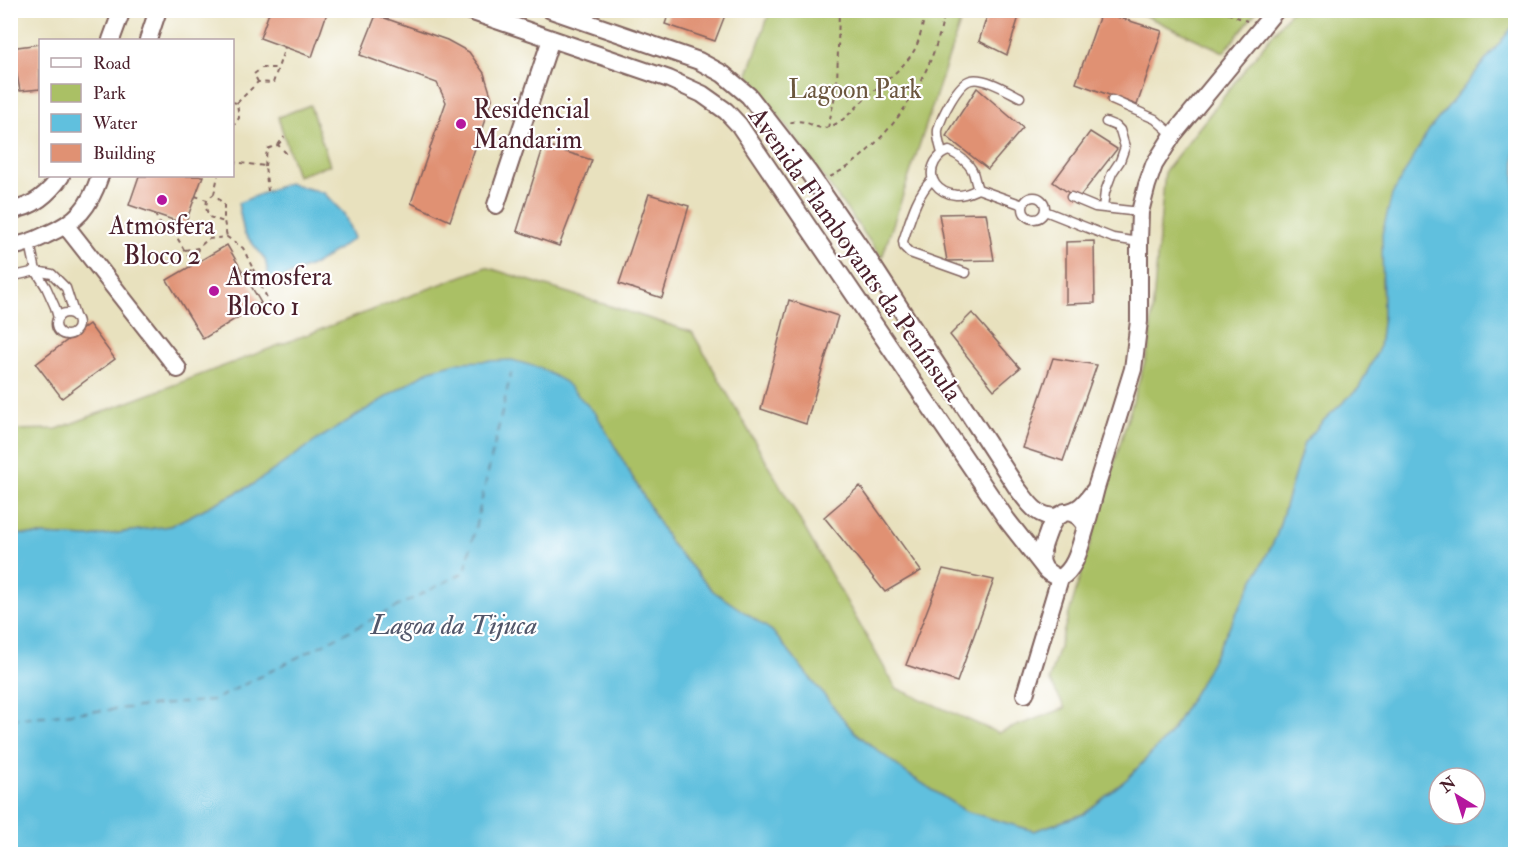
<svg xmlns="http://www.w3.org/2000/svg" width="1526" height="865" font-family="'IM FELL Double Pica',serif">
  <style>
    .green { fill: #aac065; stroke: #7a7048; stroke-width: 1.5 }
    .water { fill: #60c0de; stroke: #557084; stroke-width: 1.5; fill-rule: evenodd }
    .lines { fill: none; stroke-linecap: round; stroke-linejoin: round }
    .ferry { stroke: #52576a; stroke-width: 1.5; stroke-dasharray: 8 6; stroke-linecap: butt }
    .building { fill: #e09173 }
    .service-casing { stroke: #81635e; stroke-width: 11 }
    .minor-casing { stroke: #81635e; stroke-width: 20 }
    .path { stroke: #81635e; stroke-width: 2; stroke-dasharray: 4.5 4.5; stroke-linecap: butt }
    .service { stroke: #fff; stroke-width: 8 }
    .minor { stroke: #fff; stroke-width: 16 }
    .poi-dot { fill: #b5179e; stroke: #fff; stroke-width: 2 }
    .labels { text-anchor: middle; stroke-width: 4.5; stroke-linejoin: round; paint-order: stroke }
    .park-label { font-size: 26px; fill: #6c573f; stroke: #fff }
    .poi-label { font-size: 26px; fill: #4a1f2b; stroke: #fff; text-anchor: start }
    .street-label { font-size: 26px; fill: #4a1f2b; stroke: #fff }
    .water-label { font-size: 27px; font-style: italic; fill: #52576a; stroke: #fff }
  </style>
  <rect width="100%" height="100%" fill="#fff"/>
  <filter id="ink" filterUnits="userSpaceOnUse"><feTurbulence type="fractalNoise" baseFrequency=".0167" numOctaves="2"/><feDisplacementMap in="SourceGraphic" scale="12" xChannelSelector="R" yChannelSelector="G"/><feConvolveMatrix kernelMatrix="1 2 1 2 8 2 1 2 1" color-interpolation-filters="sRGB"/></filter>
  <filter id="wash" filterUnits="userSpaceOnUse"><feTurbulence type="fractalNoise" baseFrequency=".008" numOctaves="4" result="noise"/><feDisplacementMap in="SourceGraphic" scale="24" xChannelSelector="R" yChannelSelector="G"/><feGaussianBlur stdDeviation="1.35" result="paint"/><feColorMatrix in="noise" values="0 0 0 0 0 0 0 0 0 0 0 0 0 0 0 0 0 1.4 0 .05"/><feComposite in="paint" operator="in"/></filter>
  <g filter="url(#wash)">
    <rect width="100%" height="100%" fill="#e8e1be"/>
    <!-- green -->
    <path class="green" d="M 770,11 L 964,11 L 882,258 L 748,74 Z
      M 1135,11 L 1257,11 L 1224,52 Z
      M 1291,11 L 1515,11 L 1515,24 L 1429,130 L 1382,278 L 1383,315 L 1379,348 L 1359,388 L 1325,419 L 1304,443 L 1276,537 L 1198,687 L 1169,735 L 1128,778 L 1084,814 L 1034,831 L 965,811 L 909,775 L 853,731 L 772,631 L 713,591 L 671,544 L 596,414 L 252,485 L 170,526 L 89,537 L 11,534 L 10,430 L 57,429 L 486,267 L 692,332 L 896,688 L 998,733 L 1065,708 L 1049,680 L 1149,348 L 1165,171 Z
      M 310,105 L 330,165 L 297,176 L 278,117 Z"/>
    <!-- water -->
    <path class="water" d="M 1515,24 L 1515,854 L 11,854 L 11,534 L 89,537 L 170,526 L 252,485 L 320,438 L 430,370 L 460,362 L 512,360 L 540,368 L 565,382 L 596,414 L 671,544 L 713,591 L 772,631 L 853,731 L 909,775 L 965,811 L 1034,831 L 1084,814 L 1128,778 L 1169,735 L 1198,687 L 1276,537 L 1304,443 L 1325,419 L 1359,388 L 1379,348 L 1383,315 L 1382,234 L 1392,195 L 1429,130 ZM 1439,778 L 1475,778 L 1475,814 L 1439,814 Z
      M 288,183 L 324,193 L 344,214 L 354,238 L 316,264 L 270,283 L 265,259 L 244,233 L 238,203 Z"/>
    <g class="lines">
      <!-- ferry -->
      <path class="ferry" d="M 10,719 L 214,700 L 465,572 L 511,373"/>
    </g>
    <g id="blocks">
      <!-- building -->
      <path class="building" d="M 270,10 L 328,10 L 312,57 L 260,38 Z
        M 670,10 L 727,10 L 715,41 L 665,24 Z
        M 989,10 L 1021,10 L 1007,55 L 979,41 Z
        M 1101,12 L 1162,31 L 1137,105 L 1076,83 Z
        M 376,15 L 447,40 L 469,52 L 484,73 L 492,99 L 450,221 L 411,203 L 446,102 L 437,83 L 360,55 Z
        M 40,44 L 40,89 L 20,91 L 15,64 L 10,63 L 10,48 Z
        M 977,88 L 1023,128 L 988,169 L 946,136 Z
        M 1090,132 L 1117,149 L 1078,199 L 1053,182 Z
        M 544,145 L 592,160 L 559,246 L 517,231 Z
        M 139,176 L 203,176 L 185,224 L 129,205 Z
        M 649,194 L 689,206 L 662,298 L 619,284 Z
        M 986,213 L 994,260 L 947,261 L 939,214 Z
        M 1094,241 L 1095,303 L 1066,304 L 1066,242 Z
        M 227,245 L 261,303 L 203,339 L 167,280 Z
        M 789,300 L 838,316 L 806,424 L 761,409 Z
        M 972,313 L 1020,368 L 994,390 L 950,335 Z
        M 89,324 L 115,359 L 62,398 L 36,364 Z
        M 1053,358 L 1097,365 L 1063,461 L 1023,448 Z
        M 860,486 L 921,571 L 885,592 L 824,517 Z
        M 943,569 L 994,580 L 957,682 L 906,665 Z"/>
    </g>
  </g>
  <g filter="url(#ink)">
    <use href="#blocks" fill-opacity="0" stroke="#81635e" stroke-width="1.5"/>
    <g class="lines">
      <!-- service casing -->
      <g class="service-casing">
        <path id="service" d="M 1112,100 L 1155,119 L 1173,135
          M 942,153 C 940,146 937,137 938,130 C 941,117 958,83 971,80 C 985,77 1008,91 1020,97
          M 932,180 C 916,195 910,221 903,241 L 904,247 L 910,253 L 966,273
          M 978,189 C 971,192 964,196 956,195 C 938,193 926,179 935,162 C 939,156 942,153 949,151 C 958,155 967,161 972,170 C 975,176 975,183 978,189 L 1023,205
          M1023 208a11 11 0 1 1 22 0a11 11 0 1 1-22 0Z
          M 1071,197 L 1095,207 L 1140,212
          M 1103,208 L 1105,192 L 1112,173 L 1120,161 L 1125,147 L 1120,130 L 1116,126 L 1106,122
          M 1045,211 L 1113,238 L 1139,242
          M 30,243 L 36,271 L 46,287 L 55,307 L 58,318
          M 10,277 L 36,271 L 52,274 L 66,288 L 75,316
          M56 324a11 11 0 1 1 22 0a11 11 0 1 1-22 0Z"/>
      </g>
      <!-- minor casing -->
      <g class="minor-casing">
        <path id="minor" d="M 467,10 L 669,79 L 702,94 L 726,111 L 739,125 L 1007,520 L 1043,566
          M 551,10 L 699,61 L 723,74 L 749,96 L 809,173 L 869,260 L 1017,488 C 1029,503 1035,516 1056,517
          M 111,40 L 122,10
          M 148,40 L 158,10
          M 496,205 L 551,39
          M 10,210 C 32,209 50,192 61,176
          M 66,226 L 178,369
          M 10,247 C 23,245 34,241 46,235 C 78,221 89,208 100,176
          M 1065,512 C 1075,512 1082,518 1086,527 C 1080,545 1077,568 1060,578 C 1037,571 1039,556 1046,538 C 1049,530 1051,522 1057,517 C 1063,511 1071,513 1078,508 C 1085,504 1089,497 1094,491
          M 1086,527 L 1096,488 L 1133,369 L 1139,321 L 1139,242 L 1140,212 L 1147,185 L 1154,165 L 1173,135 L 1276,10
          M 1025,694 L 1060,578"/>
      </g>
      <!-- path -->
      <path class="path" d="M 1219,10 L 1247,21
        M 258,82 L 254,74 L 262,68 L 278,68
        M 838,86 L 870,95
        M 232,102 L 237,103 L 239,118 L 232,128
        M 237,103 L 258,82 L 273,83 L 285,47
        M 790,123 C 806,116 815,132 829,127 C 844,122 857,106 868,96 C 883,83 900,71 912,54 C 920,42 923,25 925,10
        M 828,128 L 837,86 L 839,10
        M 278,145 L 284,137
        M 232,162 L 265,166 L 268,191
        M 265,166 L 267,149 L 278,145 L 287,154
        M 830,177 C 839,172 849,167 857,160 C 902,123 935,68 945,10
        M 214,194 L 218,176
        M 195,196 L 207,200 L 214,194 L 224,205 L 224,221 L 227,237
        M 207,200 L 206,208 L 209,217 L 224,222
        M 155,214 L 159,223 L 171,227 L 186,253 L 196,262
        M 185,250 L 198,248 L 208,239 L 227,237 L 243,248 L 253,269 L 244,274
        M 196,262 L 198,248
        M 253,269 L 269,302"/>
      <!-- service -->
      <use href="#service" class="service"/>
      <!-- minor -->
      <use href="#minor" class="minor"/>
    </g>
  </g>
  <!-- markers -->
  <g class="poi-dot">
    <circle cx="461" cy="124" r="6"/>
    <circle cx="162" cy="200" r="6"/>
    <circle cx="214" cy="291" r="6"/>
  </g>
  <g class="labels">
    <!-- park labels -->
    <g class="park-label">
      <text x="855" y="98">Lagoon Park</text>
    </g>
    <!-- poi labels -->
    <g class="poi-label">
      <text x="473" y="118">Residencial<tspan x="473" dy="30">Mandarim</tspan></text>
      <text x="162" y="234" text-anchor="middle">Atmosfera<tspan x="162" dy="30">Bloco 2</tspan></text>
      <text x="226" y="285">Atmosfera<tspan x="226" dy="30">Bloco 1</tspan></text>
    </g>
    <!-- street labels -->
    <g class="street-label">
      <text transform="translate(856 254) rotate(55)" y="9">Avenida Flamboyants da Península</text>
    </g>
    <!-- water labels -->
    <g class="water-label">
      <text x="454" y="634">Lagoa da Tijuca</text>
    </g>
  </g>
  <!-- margin -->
  <rect width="1526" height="865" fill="none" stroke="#fff" stroke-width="36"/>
  <!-- legend -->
  <rect x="39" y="39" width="195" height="138" fill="#ffffff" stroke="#b7a5aa" stroke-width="1.5"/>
  <rect x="51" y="58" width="30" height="9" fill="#ffffff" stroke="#b7a5aa" stroke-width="1.5"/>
  <text x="93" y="69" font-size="18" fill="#4a1f2b">Road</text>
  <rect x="51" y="84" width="30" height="18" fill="#aac065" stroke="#b7a5aa" stroke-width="1.5"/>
  <text x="93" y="99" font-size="18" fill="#4a1f2b">Park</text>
  <rect x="51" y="114" width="30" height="18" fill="#60c0de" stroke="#b7a5aa" stroke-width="1.5"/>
  <text x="93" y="129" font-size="18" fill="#4a1f2b">Water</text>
  <rect x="51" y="144" width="30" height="18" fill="#e09173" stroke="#b7a5aa" stroke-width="1.5"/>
  <text x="93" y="159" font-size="18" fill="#4a1f2b">Building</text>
  <!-- north arrow -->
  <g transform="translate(1457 796) rotate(322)"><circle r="28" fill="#ffffff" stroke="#b7a5aa" stroke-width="1.5"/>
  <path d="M0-4.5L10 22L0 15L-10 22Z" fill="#b5179e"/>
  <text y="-9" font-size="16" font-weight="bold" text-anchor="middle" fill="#4a1f2b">N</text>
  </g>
</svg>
